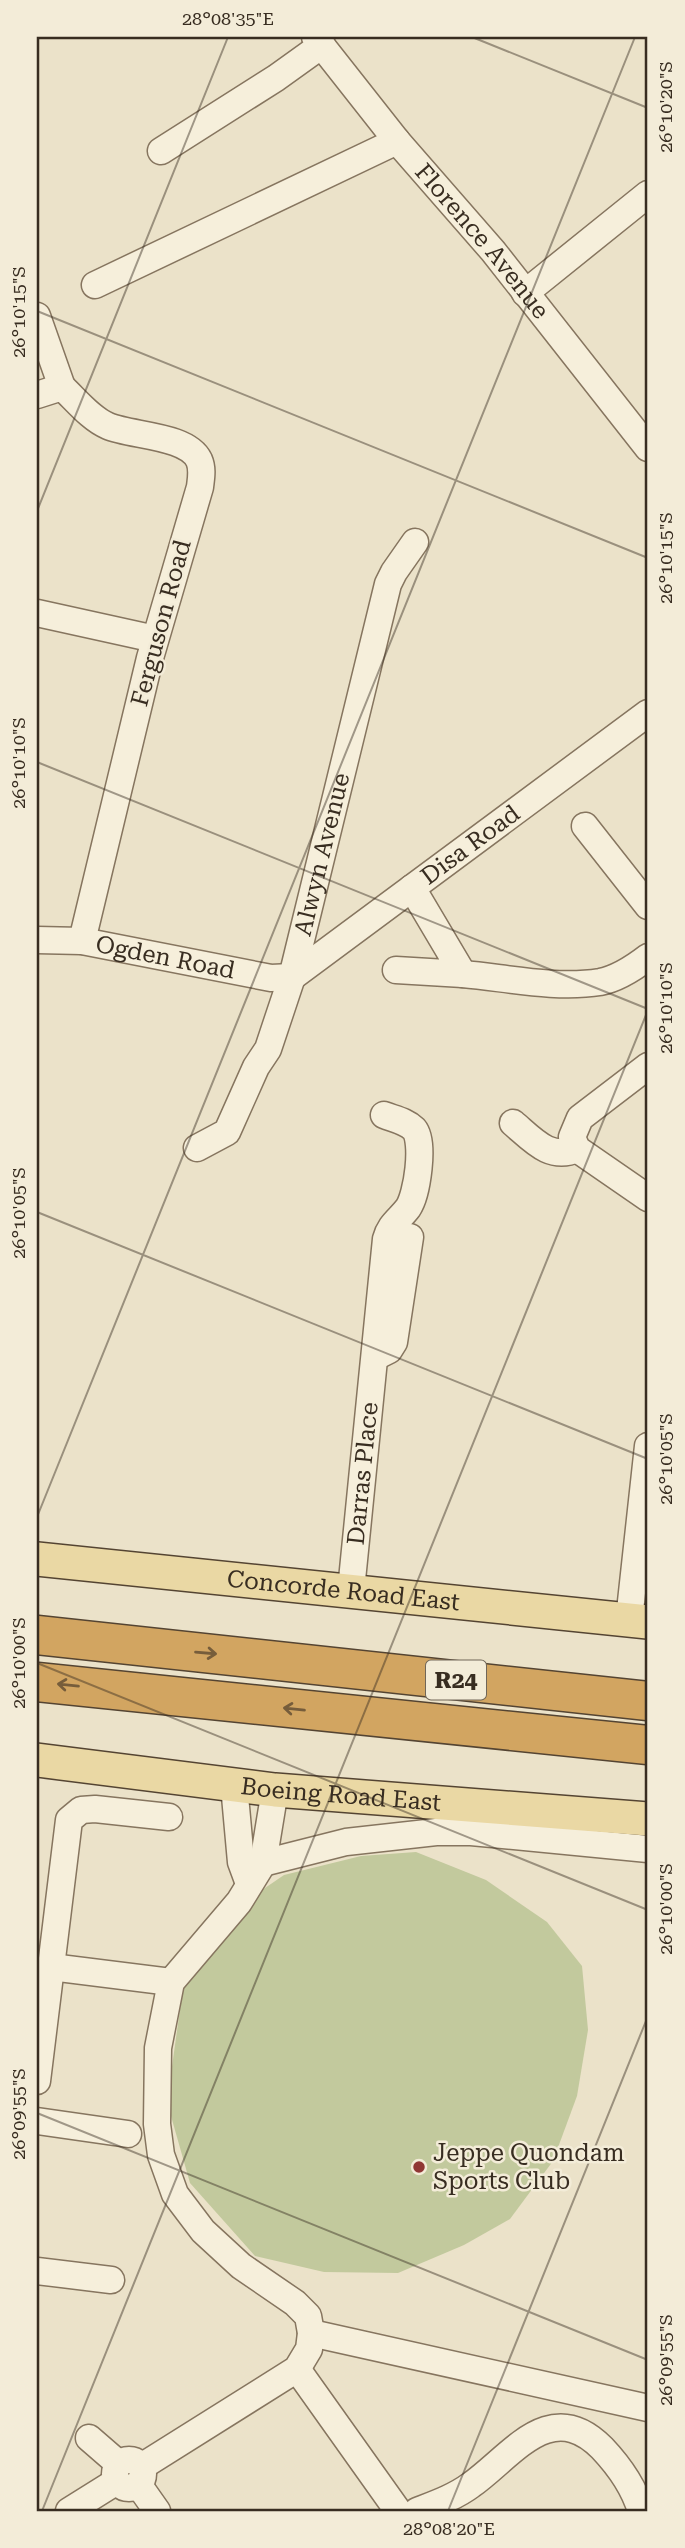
<svg xmlns="http://www.w3.org/2000/svg" width="685" height="2548" font-family="'Roboto Serif',serif">
  <style>
    .green { fill: #c2c99d }
    .lines { fill: none; stroke-linecap: round; stroke-linejoin: round }
    .minor-casing { stroke: #86755f; stroke-width: 29 }
    .major-casing { stroke: #544432; stroke-width: 36 }
    .highway-casing { stroke: #544432; stroke-width: 41 }
    .minor { stroke: #f6efdb; stroke-width: 26 }
    .major { stroke: #ead8a4; stroke-width: 33 }
    .highway { stroke: #d2a561; stroke-width: 38 }
    .oneway { stroke: #765d3b }
    .ticks { fill: none; stroke: #382d21; stroke-width: 2; stroke-opacity: 0.45 }
    .poi-dot { fill: #903734; stroke: #f3ecd8; stroke-width: 2.5 }
    .labels { text-anchor: middle; stroke-width: 5; stroke-linejoin: round; paint-order: stroke }
    .shield { fill: #f3ecd8; stroke: #706658; stroke-width: 2 }
    .shield-label { font-size: 23px; font-weight: bold; fill: #382d21 }
    .street-label { font-size: 24px; fill: #382d21; stroke: #f3ecd8 }
    .poi-label { font-size: 24px; fill: #382d21; stroke: #f3ecd8; text-anchor: start }
    .neatline { fill: none; stroke: #382d21; stroke-width: 2.5 }
    .ticks-label { font-size: 18px; text-anchor: middle; fill: #382d21 }
  </style>
  <rect width="100%" height="100%" fill="#ebe2c9"/>
  <!-- green -->
  <path class="green" d="M 416,1852 L 486,1880 L 547,1922 L 582,1966 L 588,2030 L 577,2096 L 553,2161 L 510,2219 L 464,2245 L 398,2273 L 324,2272 L 255,2256 L 190,2183 L 167,2102 L 184,1981 L 240,1905 L 284,1875 L 361,1856 Z"/>
  <g class="lines">
    <!-- minor casing -->
    <g class="minor-casing">
      <g id="minor">
        <path id="s1" d="M 315,37 L 397,141 L 493,251 L 648,448"/>
        <path d="M 161,151 L 276,78 L 322,45"/>
        <path d="M 95,285 L 397,141"/>
        <path d="M 525,293 L 648,194"/>
        <path d="M 37,316 L 62,387"/>
        <path d="M 37,395 L 62,387 C 76,400 91,419 108,426 C 131,436 187,435 199,460 C 203,469 201,478 200,487 L 150,658 L 82,941"/>
        <path d="M 37,613 L 155,639"/>
        <path d="M 585,826 L 648,906"/>
        <path id="s2" d="M 37,940 L 82,941 L 271,978 L 292,977"/>
        <path d="M 396,970 L 463,974 L 412,888"/>
        <path d="M 463,974 C 507,978 556,989 600,982 C 616,979 635,967 648,957"/>
        <path id="s3" d="M 292,977 L 648,713"/>
        <path d="M 648,1066 L 580,1118 L 572,1137 L 577,1149 L 648,1198"/>
        <path d="M 513,1123 C 533,1140 550,1161 577,1149"/>
        <path id="s4" d="M 197,1148 L 227,1132 L 256,1067 L 268,1049 L 292,977 L 388,584 L 394,572 L 415,542"/>
        <path d="M 377,1356 L 389,1350 L 394,1342 L 410,1237"/>
        <path id="s5" d="M 351,1590 L 386,1239 C 390,1224 399,1220 408,1208 C 417,1195 425,1142 414,1129 C 406,1121 394,1119 384,1115"/>
        <path d="M 629,1620 L 648,1446"/>
        <path d="M 234,1785 L 241,1862 L 248,1881"/>
        <path d="M 250,1863 L 263,1863 L 346,1842 L 436,1832 L 471,1832 L 648,1849"/>
        <path d="M 51,1967 L 171,1982"/>
        <path d="M 37,2081 L 69,1820 L 81,1810 L 95,1809 L 169,1817"/>
        <path d="M 37,2121 L 128,2134"/>
        <path d="M 37,2271 L 111,2280"/>
        <path d="M 311,2333 L 648,2408"/>
        <path d="M 297,2369 L 398,2511"/>
        <path d="M 89,2438 L 119,2464"/>
        <circle cx="129" cy="2474" r="14"/>
        <path d="M 141,2467 L 297,2369 L 309,2349 L 311,2333 L 308,2316 L 295,2303 L 241,2266 L 203,2231 L 175,2194 L 161,2155 L 157,2124 L 158,2048 L 171,1982 L 239,1902 L 263,1863 L 275,1790"/>
        <path d="M 138,2484 L 157,2511"/>
        <path d="M 69,2511 L 117,2481"/>
        <path d="M 417,2511 C 435,2504 455,2497 471,2485 C 512,2456 550,2396 602,2448 C 619,2466 634,2487 641,2511"/>
      </g>
    </g>
    <!-- major casing -->
    <g class="major-casing">
      <g id="major">
        <path id="s6" d="M 37,1559 L 648,1622"/>
        <path id="s7" d="M 37,1760 L 275,1790 L 648,1819"/>
      </g>
    </g>
    <!-- highway casing -->
    <g class="highway-casing">
      <path id="highway" d="M 37,1635 L 648,1701
        M 37,1682 L 648,1745"/>
    </g>
    <!-- minor -->
    <use href="#minor" class="minor"/>
    <!-- major -->
    <use href="#major" class="major"/>
    <!-- highway -->
    <use href="#highway" class="highway"/>
  </g>
  <!-- one-way arrows -->
  <defs><path id="oneway-shaft" d="M-6 0H5M1.5-3L5.5 0L1.5 3" fill="none" stroke-width="1.6" stroke-linecap="round" stroke-linejoin="round" transform="scale(1.75)"/></defs>
  <g class="oneway">
    <use href="#oneway-shaft" transform="translate(206 1653) rotate(5)"/>
    <use href="#oneway-shaft" transform="translate(68 1685) rotate(-174)"/>
    <use href="#oneway-shaft" transform="translate(294 1709) rotate(-174)"/>
  </g>
  <!-- ticks -->
  <path class="ticks" d="M 472,37 L 648,108M 37,311 L 648,558M 37,511 L 228,37M 37,762 L 648,1009M 37,1212 L 648,1459M 37,1517 L 635,37M 37,1663 L 648,1910M 37,2113 L 648,2360M 42,2511 L 648,1010M 448,2511 L 648,2016"/>
  <!-- markers -->
  <circle class="poi-dot" cx="419" cy="2167" r="7"/>
  <g class="labels">
    <!-- shield labels -->
    <rect class="shield" x="426" y="1660.5" width="60" height="39" rx="5"/>
    <g class="shield-label">
      <text x="456" y="1688">R24</text>
    </g>
    <!-- street labels -->
    <g class="street-label">
      <text dy="8" stroke="none"><textPath href="#s1" startOffset="264">Florence Avenue</textPath></text>
      <text transform="translate(161 623) rotate(-75)" y="8">Ferguson Road</text>
      <text dy="8" stroke="none"><textPath href="#s3" startOffset="222">Disa Road</textPath></text>
      <text dy="8" stroke="none"><textPath href="#s4" startOffset="329">Alwyn Avenue</textPath></text>
      <text dy="8" stroke="none"><textPath href="#s2" startOffset="130">Ogden Road</textPath></text>
      <text dy="8" stroke="none"><textPath href="#s5" startOffset="117">Darras Place</textPath></text>
      <text dy="8" stroke="none"><textPath href="#s6" startOffset="308">Concorde Road East</textPath></text>
      <text dy="8" stroke="none"><textPath href="#s7" startOffset="306">Boeing Road East</textPath></text>
    </g>
    <!-- poi labels -->
    <g class="poi-label">
      <text x="433" y="2161">Jeppe Quondam<tspan x="433" dy="28">Sports Club</tspan></text>
    </g>
  </g>
  <!-- border -->
  <rect width="685" height="2548" fill="none" stroke="#f3ecd8" stroke-width="77"/>
  <rect x="38" y="38" width="608" height="2472" class="neatline"/>
  <g class="ticks-label">
    <text x="228" y="25">28°08'35"E</text>
    <text transform="translate(666 107) rotate(-90)" y="6">26°10'20"S</text>
    <text transform="translate(19 312) rotate(-90)" y="6">26°10'15"S</text>
    <text transform="translate(666 558) rotate(-90)" y="6">26°10'15"S</text>
    <text transform="translate(19 763) rotate(-90)" y="6">26°10'10"S</text>
    <text transform="translate(666 1008) rotate(-90)" y="6">26°10'10"S</text>
    <text transform="translate(19 1213) rotate(-90)" y="6">26°10'05"S</text>
    <text transform="translate(666 1459) rotate(-90)" y="6">26°10'05"S</text>
    <text transform="translate(19 1663) rotate(-90)" y="6">26°10'00"S</text>
    <text transform="translate(666 1909) rotate(-90)" y="6">26°10'00"S</text>
    <text transform="translate(19 2114) rotate(-90)" y="6">26°09'55"S</text>
    <text transform="translate(666 2360) rotate(-90)" y="6">26°09'55"S</text>
    <text x="449" y="2535">28°08'20"E</text>
  </g>
</svg>
